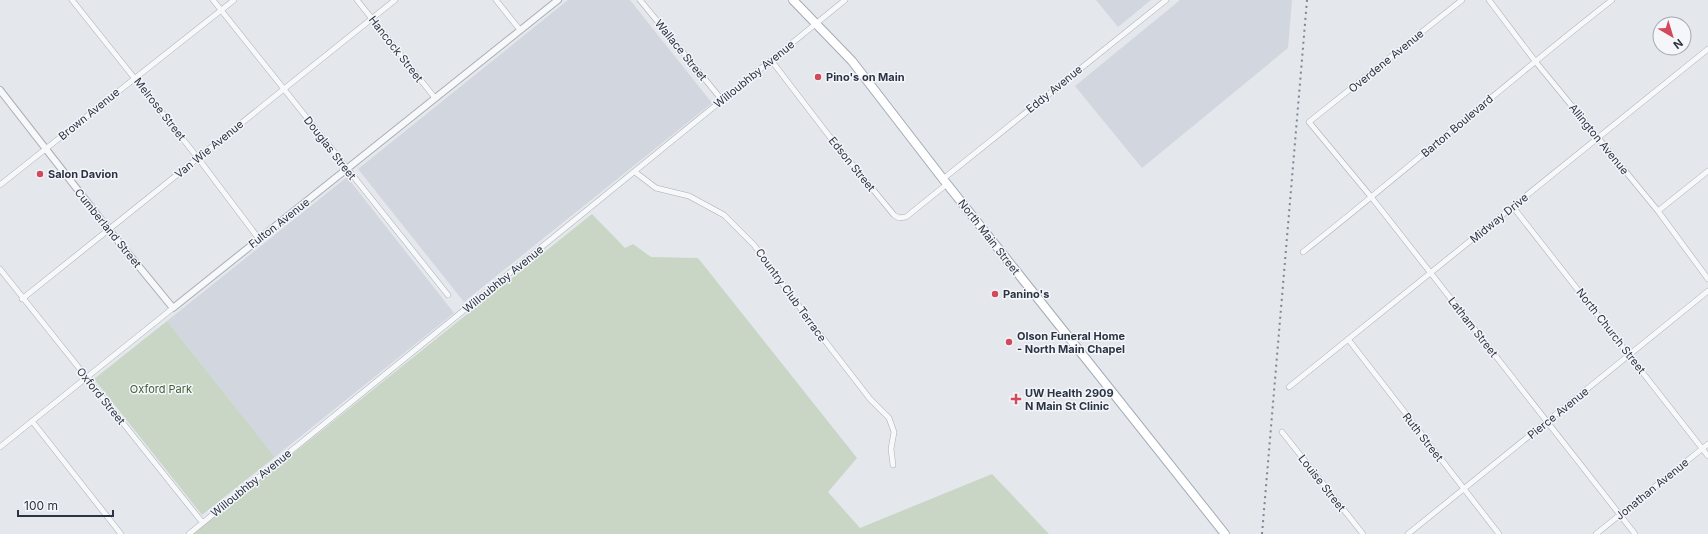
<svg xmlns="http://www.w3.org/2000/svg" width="1708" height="534" font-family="Inter,sans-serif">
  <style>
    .built { fill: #d2d6de }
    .green { fill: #c9d6c5 }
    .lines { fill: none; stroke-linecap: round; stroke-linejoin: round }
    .minor-casing { stroke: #a9aeb7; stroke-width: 6 }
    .tertiary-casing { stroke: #a9aeb7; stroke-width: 8 }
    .primary-casing { stroke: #a3abb8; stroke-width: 10 }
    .minor { stroke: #f7f8fa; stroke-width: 5 }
    .tertiary { stroke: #f7f8fa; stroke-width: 6 }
    .primary { stroke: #fff; stroke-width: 8 }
    .rail { stroke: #7d8696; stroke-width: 2; stroke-dasharray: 2 4; stroke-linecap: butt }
    .poi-dot { fill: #d1495b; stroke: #f4f6f9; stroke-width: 1.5 }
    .labels { text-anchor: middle; stroke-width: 3; stroke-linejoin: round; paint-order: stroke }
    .street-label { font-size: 11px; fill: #2b3445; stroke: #f4f6f9 }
    .poi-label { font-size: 11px; font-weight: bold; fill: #2b3445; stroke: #f4f6f9; text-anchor: start }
    .park-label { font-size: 11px; fill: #3f6138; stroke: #f4f6f9 }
  </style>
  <rect width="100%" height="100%" fill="#e4e7ec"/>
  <!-- built -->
  <path class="built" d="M 568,0 L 630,0 L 712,103 L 464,302 L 358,169 Z
    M 1096,0 L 1151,0 L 1118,27 Z
    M 1180,0 L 1292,0 L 1288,48 L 1142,168 L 1075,86 Z
    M 347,177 L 454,313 L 275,457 L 167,321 Z"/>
  <!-- green -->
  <path class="green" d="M 592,214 L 625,248 L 633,244 L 651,257 L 698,258 L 857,458 L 828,492 L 860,528 L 992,474 L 1049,534 L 193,534 Z
    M 167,321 L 275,457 L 202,515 L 94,379 Z"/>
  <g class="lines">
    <!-- minor casing -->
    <g class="minor-casing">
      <path id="minor" d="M 72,0 L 198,158 L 259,239
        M 213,0 L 448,295
        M 357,0 L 435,98
        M 496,0 L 520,30
        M 640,0 L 722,100
        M 1462,0 L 1309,122 L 1372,198 L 1635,534
        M 1489,0 L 1535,61 L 1658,211 L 1708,279
        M 771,60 L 833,141 L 894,215 L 899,218 L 906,217 L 947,184
        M 635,172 L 656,188 L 689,196 L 724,215 L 754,245 L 812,324 L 870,399 L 889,418 L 894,432 L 891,449 L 893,465
        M 943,179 L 1166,0
        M 0,185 L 234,0
        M 1513,207 L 1708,456
        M 1658,211 L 1708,171
        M 1303,252 C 1407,170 1507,82 1612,0
        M 0,269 L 202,522
        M 22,299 L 395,0
        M 1348,339 L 1499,534
        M 1289,387 L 1708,49
        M 32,421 L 121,534
        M 1282,432 L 1363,534
        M 0,447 L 173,308
        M 189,534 L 845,0
        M 1408,534 L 1708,291
        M 1596,534 L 1708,444"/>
    </g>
    <!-- tertiary casing -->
    <g class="tertiary-casing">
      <path id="tertiary" d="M 0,90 L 109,230 L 173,308 L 558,0"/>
    </g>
    <!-- primary casing -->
    <g class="primary-casing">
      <path id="primary" d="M 793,0 L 852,61 L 943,179 L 1225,534"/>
    </g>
    <!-- minor -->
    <use href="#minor" class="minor"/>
    <!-- tertiary -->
    <use href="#tertiary" class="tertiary"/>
    <!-- primary -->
    <use href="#primary" class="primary"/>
    <!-- rail -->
    <path class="rail" d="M 1262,534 L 1307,0"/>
  </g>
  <!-- markers -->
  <g class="poi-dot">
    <circle cx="818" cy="77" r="4"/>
    <circle cx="40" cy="174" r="4"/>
    <circle cx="995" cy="294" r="4"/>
    <circle cx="1009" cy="342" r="4"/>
    <path d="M1014 393h4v4h4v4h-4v4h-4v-4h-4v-4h4z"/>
  </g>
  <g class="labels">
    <!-- street labels -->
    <g class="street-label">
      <text transform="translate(396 49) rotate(52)" y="4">Hancock Street</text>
      <text transform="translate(681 50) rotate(51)" y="4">Wallace Street</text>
      <text transform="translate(1386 61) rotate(-39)" y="4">Overdene Avenue</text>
      <text transform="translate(754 74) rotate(-39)" y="4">Willoubhby Avenue</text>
      <text transform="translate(1054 89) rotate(-39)" y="4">Eddy Avenue</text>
      <text transform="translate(160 109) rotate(52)" y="4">Melrose Street</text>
      <text transform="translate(89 114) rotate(-39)" y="4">Brown Avenue</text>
      <text transform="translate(1457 126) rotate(-40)" y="4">Barton Boulevard</text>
      <text transform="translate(1599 139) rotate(51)" y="4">Allington Avenue</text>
      <text transform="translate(330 148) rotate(52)" y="4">Douglas Street</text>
      <text transform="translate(209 149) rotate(-39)" y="4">Van Wie Avenue</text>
      <text transform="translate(852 164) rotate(51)" y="4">Edson Street</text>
      <text transform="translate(1499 218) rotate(-39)" y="4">Midway Drive</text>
      <text transform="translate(279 223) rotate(-38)" y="4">Fulton Avenue</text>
      <text transform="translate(108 228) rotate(51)" y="4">Cumberland Street</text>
      <text transform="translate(989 237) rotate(52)" y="4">North Main Street</text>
      <text transform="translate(503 279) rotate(-39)" y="4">Willoubhby Avenue</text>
      <text transform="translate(791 295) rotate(54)" y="4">Country Club Terrace</text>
      <text transform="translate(1473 327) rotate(52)" y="4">Latham Street</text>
      <text transform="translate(1611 331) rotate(52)" y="4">North Church Street</text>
      <text transform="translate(101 396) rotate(51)" y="4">Oxford Street</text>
      <text transform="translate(1558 413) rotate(-39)" y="4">Pierce Avenue</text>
      <text transform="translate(1423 437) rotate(52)" y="4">Ruth Street</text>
      <text transform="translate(251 483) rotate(-39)" y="4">Willoubhby Avenue</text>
      <text transform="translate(1322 483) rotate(52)" y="4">Louise Street</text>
      <text transform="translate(1652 489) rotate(-39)" y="4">Jonathan Avenue</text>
    </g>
    <!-- poi labels -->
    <g class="poi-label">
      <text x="826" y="81">Pino's on Main</text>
      <text x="48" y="178">Salon Davion</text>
      <text x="1003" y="298">Panino's</text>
      <text x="1017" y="340">Olson Funeral Home<tspan x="1017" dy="13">- North Main Chapel</tspan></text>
      <text x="1025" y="397">UW Health 2909<tspan x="1025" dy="13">N Main St Clinic</tspan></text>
    </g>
    <!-- park labels -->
    <g class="park-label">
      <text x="161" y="393">Oxford Park</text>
    </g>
  </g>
  <!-- north arrow -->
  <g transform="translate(1672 36) rotate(142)"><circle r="19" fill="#f4f6f9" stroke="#a4a8b1"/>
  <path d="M0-3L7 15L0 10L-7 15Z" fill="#d1495b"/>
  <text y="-6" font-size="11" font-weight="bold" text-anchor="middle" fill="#2b3445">N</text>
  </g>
  <!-- scale -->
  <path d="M18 510v6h95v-6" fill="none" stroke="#2b3445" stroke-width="2"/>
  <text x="24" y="510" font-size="12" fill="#2b3445" stroke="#f4f6f9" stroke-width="3" paint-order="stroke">100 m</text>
</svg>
